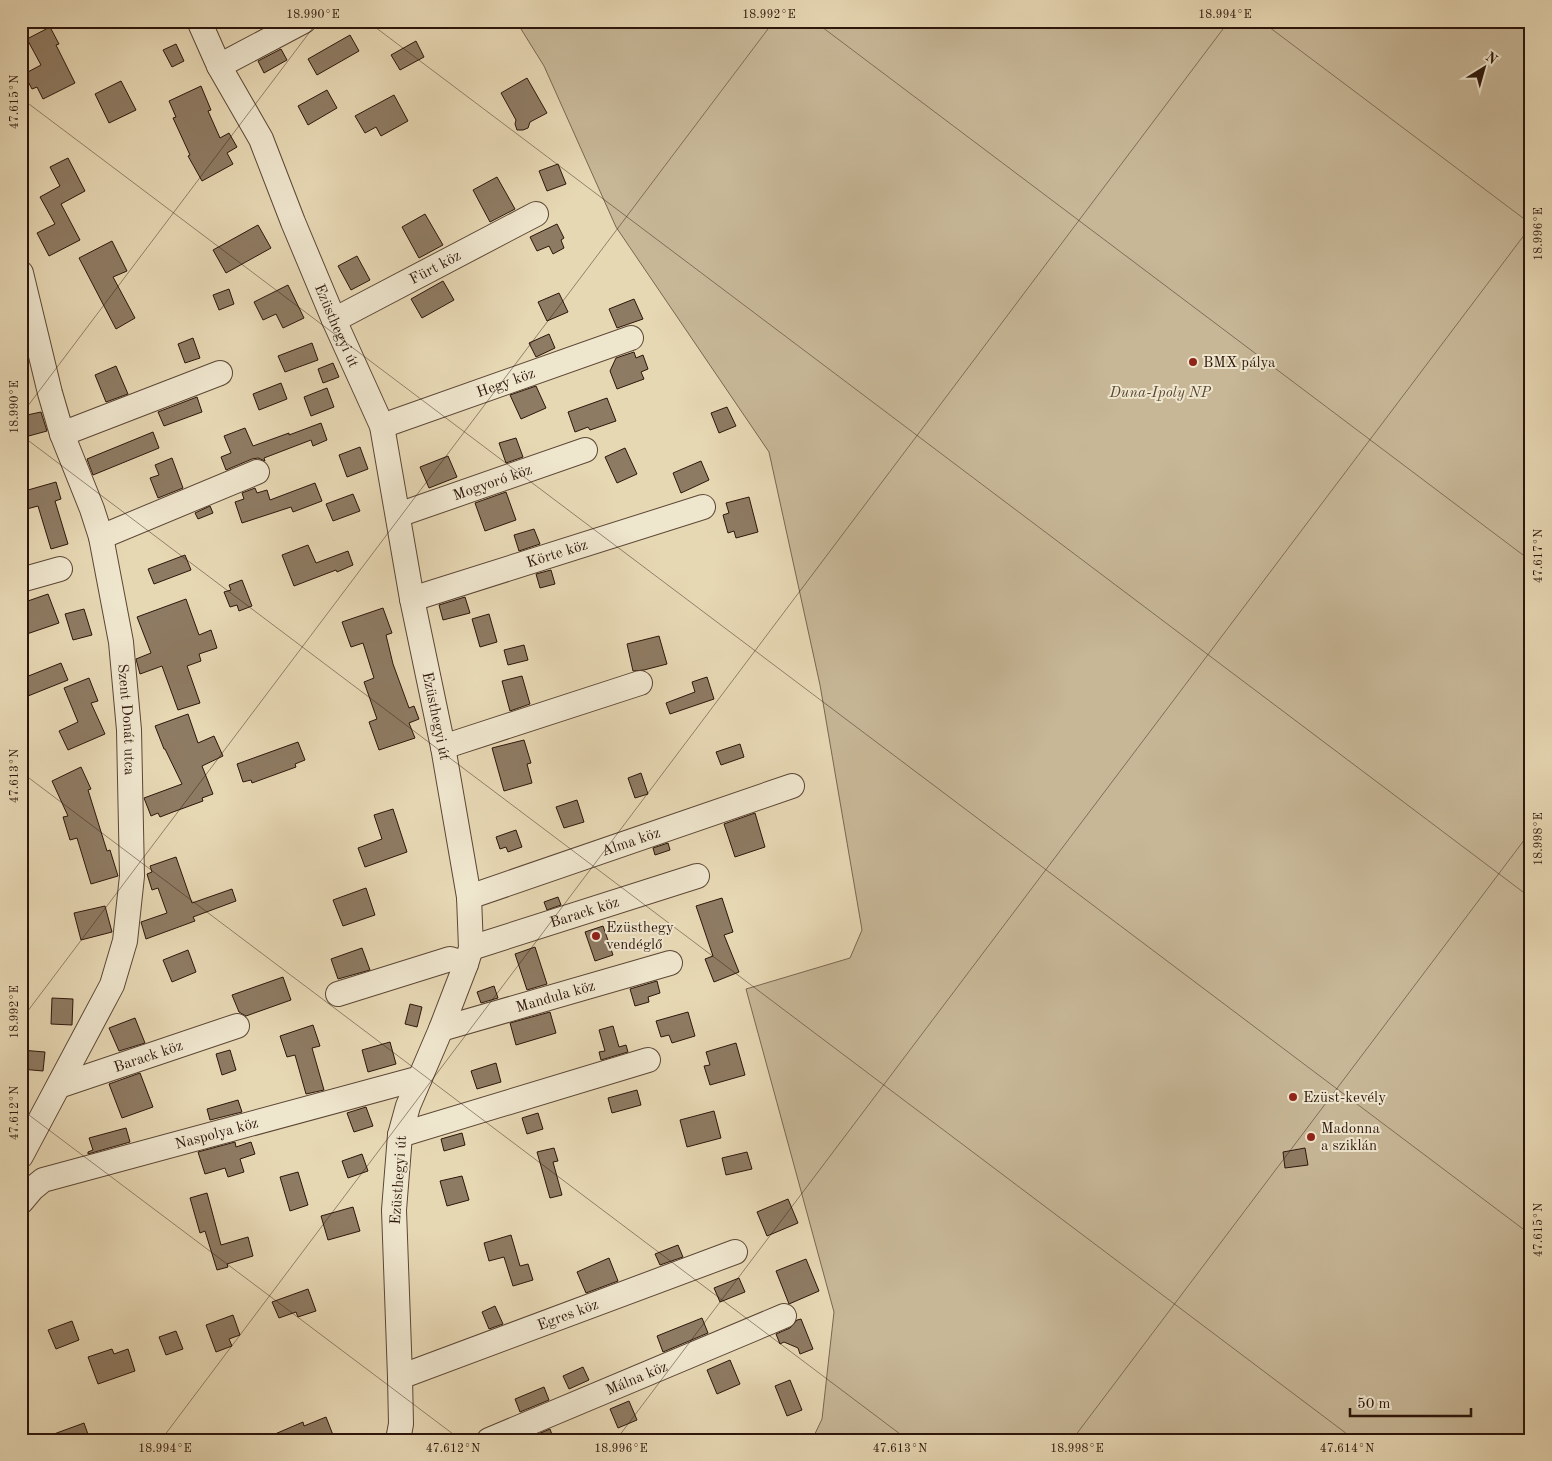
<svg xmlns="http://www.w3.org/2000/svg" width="1552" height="1461" font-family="'Old Standard TT',serif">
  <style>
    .green { fill: #c7b797; stroke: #7a6651 }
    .building { fill: #8e7b63; stroke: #2d160b }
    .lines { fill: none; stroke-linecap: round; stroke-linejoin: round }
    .minor-casing { stroke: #5c4635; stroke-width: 26 }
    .minor { stroke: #efe6ce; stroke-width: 24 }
    .ticks { fill: none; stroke: #2d160b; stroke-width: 1; stroke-opacity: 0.45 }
    .poi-dot { fill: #8f2418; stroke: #efe6ce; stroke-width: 2 }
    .labels { text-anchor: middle; stroke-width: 4; stroke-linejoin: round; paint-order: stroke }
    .street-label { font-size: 15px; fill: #2d160b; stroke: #efe6ce }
    .poi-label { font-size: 15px; fill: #2d160b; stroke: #efe6ce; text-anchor: start }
    .park-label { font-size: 15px; font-style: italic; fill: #5b4635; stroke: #efe6ce }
    .neatline { fill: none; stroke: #2d160b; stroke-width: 2 }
    .ticks-label { font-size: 12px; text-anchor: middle; fill: #2d160b }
  </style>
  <rect width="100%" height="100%" fill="#e7d8b4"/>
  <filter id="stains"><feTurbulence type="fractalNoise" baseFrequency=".004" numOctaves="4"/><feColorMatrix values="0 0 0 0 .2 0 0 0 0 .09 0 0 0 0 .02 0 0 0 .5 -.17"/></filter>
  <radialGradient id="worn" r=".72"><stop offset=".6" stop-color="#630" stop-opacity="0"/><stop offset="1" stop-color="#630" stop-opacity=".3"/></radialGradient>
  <!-- green -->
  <path class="green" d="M 516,21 L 1531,21 L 1531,1440 L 812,1440 L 822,1419 L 834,1312 L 746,989 L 850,958 L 862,930 L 820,685 L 769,452 L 616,227 L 544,66 Z"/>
  <!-- building -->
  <path class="building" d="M 50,27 L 59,44 L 56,45 L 75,83 L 43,99 L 37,87 L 32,89 L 24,74 L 41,65 L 27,39 Z
    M 350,35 L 359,51 L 317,75 L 308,59 Z
    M 416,41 L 424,57 L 400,70 L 391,55 Z
    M 176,44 L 184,61 L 172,67 L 163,50 Z
    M 281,49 L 287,60 L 264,73 L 258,61 Z
    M 527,78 L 547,113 L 530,122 L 528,128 L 523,130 L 517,130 L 515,124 L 516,120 L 501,93 Z
    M 121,81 L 136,110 L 109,123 L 95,94 Z
    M 201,86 L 211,110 L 208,111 L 220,138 L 229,133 L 237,147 L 227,153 L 233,164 L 202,181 L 188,156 L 190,155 L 173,118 L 176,117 L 169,101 Z
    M 327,90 L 337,108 L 308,125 L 298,106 Z
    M 394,95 L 408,121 L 381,136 L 376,127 L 365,133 L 355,116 Z
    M 68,158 L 85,191 L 61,204 L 80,240 L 49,256 L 37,233 L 55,224 L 40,197 L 60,186 L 50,167 Z
    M 558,164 L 566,184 L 547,191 L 539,171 Z
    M 497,177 L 515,209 L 490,222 L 473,190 Z
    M 425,214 L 443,245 L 419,258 L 402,227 Z
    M 557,224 L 564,238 L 561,240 L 564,248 L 553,254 L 549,246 L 537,251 L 530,237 Z
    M 258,225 L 271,248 L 226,273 L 213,250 Z
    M 112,241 L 127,271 L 113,277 L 135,318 L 116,329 L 79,258 Z
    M 357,256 L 370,280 L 351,290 L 338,266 Z
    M 443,281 L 454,300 L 422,318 L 411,299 Z
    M 288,285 L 304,318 L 283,328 L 276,314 L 263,320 L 254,302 Z
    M 229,289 L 234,304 L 219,310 L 213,295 Z
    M 559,293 L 568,312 L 547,321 L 538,302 Z
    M 634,299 L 643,319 L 617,328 L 609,309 Z
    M 549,334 L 555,348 L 536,357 L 529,343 Z
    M 193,338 L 200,358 L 185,363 L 178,344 Z
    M 312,343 L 318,360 L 285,372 L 278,356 Z
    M 634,352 L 636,358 L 643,355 L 648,369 L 641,372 L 644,379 L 617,389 L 610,371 L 616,358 Z
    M 333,363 L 339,377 L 323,383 L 318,369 Z
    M 116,366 L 128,394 L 106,402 L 95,375 Z
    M 281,383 L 287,399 L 259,410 L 253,394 Z
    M 536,386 L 546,408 L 521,419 L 510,395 Z
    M 327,388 L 334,407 L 311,416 L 304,397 Z
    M 197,397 L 202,412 L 164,426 L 158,412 Z
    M 607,398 L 616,421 L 590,430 L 588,427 L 575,432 L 568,412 Z
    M 727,407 L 736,426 L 719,433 L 711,413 Z
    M 41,412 L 47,431 L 25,437 L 21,421 L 28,419 L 27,415 Z
    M 321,423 L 327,440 L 313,446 L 311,440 L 264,458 L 265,461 L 258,458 L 252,459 L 226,470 L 221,457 L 231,453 L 224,436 L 245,428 L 253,446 L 289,433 L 289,435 Z
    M 153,432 L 159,448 L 93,475 L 87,459 Z
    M 516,438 L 523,457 L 506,463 L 499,443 Z
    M 360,447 L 368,469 L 347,477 L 339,455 Z
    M 625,448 L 637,474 L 617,483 L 605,457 Z
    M 448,456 L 457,477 L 429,488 L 420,467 Z
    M 172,458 L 183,488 L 158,498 L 150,478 L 159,475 L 155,465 Z
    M 701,461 L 709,480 L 681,493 L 673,473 Z
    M 56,482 L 61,499 L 55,501 L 68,544 L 51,549 L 38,506 L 23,510 L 21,503 L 21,492 Z
    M 315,483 L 322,501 L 293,512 L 291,507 L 242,523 L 235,502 L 244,499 L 242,493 L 255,488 L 257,493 L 267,490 L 270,500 Z
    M 506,492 L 516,520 L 485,531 L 475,503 Z
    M 353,494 L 360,511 L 333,521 L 326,504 Z
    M 749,497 L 758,532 L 736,538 L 734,531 L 728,533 L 723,515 L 729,513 L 726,503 Z
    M 210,506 L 213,513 L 198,519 L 195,513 Z
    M 534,529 L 540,544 L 519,551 L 514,535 Z
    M 308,545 L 316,563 L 348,551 L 353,565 L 337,572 L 336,570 L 294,586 L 282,555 Z
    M 185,555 L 191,570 L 154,584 L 148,569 Z
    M 551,570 L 555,584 L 540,588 L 536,574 Z
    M 242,580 L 252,606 L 239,611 L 237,605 L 230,607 L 224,592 L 231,590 L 229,585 Z
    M 48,594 L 59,623 L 21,636 L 21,606 L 26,605 L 25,602 Z
    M 465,597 L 470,613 L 443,620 L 439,605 Z
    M 186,599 L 199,635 L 211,630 L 217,648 L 199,654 L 201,661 L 187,666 L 200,703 L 178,710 L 162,666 L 140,674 L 136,659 L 151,653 L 137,617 Z
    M 383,608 L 392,633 L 386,635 L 393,664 L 409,708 L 414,706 L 419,719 L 409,723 L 415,738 L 379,750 L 369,722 L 377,719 L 364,682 L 374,678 L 363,643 L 351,647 L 342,622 Z
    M 84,609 L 92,635 L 73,640 L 65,614 Z
    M 489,614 L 497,642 L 480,647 L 472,619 Z
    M 659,636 L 667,664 L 644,670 L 633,671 L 627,644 Z
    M 524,645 L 528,660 L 508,665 L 504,650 Z
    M 61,663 L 68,680 L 28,696 L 21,679 Z
    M 522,676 L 530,704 L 510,711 L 502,681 Z
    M 707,677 L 714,699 L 670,714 L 666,703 L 695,692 L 692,682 Z
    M 89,678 L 98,701 L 91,703 L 105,734 L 68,750 L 59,731 L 78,722 L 64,688 Z
    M 188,714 L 198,743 L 214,736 L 223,756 L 202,766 L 213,794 L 202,798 L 203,801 L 173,812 L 160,817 L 158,813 L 151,816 L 144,798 L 182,784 L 165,749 L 164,749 L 155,726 Z
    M 524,740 L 531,763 L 527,764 L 532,783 L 504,791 L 492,748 Z
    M 298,742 L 305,760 L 295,764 L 296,767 L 252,783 L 251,780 L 243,782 L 237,764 Z
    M 740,744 L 744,757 L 721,765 L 716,752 Z
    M 81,767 L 91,789 L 88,790 L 107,851 L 110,850 L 118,876 L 91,884 L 77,838 L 70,840 L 63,817 L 68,816 L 52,781 Z
    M 641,773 L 648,794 L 635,798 L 628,778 Z
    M 577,800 L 584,822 L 564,828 L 556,807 Z
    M 393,809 L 407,852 L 365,867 L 358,848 L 382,839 L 374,815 Z
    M 755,813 L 765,847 L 735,857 L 724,824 Z
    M 516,830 L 522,847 L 508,852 L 506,847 L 500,849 L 496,837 Z
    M 668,843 L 670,850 L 655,855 L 653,848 Z
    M 176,857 L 192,903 L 232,889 L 236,901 L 193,917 L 195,921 L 146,939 L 141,922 L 167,913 L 158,888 L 152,890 L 147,874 L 152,872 L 150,866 Z
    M 366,888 L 375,915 L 343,926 L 333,900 Z
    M 558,897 L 561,905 L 547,910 L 544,902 Z
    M 722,898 L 733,932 L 724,935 L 739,972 L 714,982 L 705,959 L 713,956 L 696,906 Z
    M 105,906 L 112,932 L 81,940 L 74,913 Z
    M 603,926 L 613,955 L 595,961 L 585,932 Z
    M 535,947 L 547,984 L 527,990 L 515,954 Z
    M 362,948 L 370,970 L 338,979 L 331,959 Z
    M 188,950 L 196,972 L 172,982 L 163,960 Z
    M 283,977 L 291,1000 L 246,1016 L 239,1012 L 232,995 Z
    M 657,981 L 660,993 L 648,997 L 649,1002 L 635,1006 L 630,989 Z
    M 494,986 L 498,998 L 481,1003 L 477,992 Z
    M 52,998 L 73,999 L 72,1025 L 51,1024 Z
    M 410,1004 L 422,1007 L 417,1027 L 405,1024 Z
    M 550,1012 L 556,1033 L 516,1045 L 510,1023 Z
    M 688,1012 L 695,1036 L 672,1043 L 669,1035 L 661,1037 L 656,1021 Z
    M 135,1018 L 145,1043 L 119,1051 L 109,1028 Z
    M 313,1025 L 320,1046 L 312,1048 L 324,1090 L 306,1094 L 295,1055 L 287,1057 L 280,1036 Z
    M 613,1026 L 619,1047 L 626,1045 L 628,1052 L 601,1060 L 599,1052 L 605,1051 L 599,1030 Z
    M 390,1042 L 396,1064 L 368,1072 L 362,1050 Z
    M 736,1043 L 745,1075 L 710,1085 L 704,1066 L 710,1065 L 706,1052 Z
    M 21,1050 L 45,1052 L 43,1071 L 21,1069 Z
    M 230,1050 L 236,1070 L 222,1075 L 216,1054 Z
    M 496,1063 L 501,1082 L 477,1089 L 471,1071 Z
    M 140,1073 L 153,1107 L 122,1118 L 109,1084 Z
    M 637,1090 L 641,1105 L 612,1113 L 608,1098 Z
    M 238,1100 L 242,1112 L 210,1120 L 207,1109 Z
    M 366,1107 L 373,1126 L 354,1132 L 347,1113 Z
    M 714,1111 L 721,1138 L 687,1147 L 680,1120 Z
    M 538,1113 L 543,1129 L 527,1134 L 522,1118 Z
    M 126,1128 L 130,1142 L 88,1154 L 88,1152 L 93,1150 L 89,1138 Z
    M 462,1133 L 465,1145 L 444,1151 L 441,1139 Z
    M 235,1142 L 236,1147 L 251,1142 L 255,1154 L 240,1159 L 244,1172 L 228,1177 L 225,1168 L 205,1174 L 198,1152 Z
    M 554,1148 L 558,1161 L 553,1162 L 562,1195 L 550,1198 L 537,1152 Z
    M 1305,1148 L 1308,1165 L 1285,1168 L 1283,1152 Z
    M 747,1152 L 752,1169 L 726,1175 L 722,1158 Z
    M 362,1154 L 368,1171 L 348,1178 L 342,1161 Z
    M 298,1172 L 308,1205 L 290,1211 L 280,1177 Z
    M 462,1176 L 469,1200 L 447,1206 L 440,1181 Z
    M 207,1193 L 221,1245 L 248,1237 L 253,1256 L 227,1264 L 228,1267 L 217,1270 L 205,1231 L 200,1233 L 190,1198 Z
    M 788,1199 L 798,1223 L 767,1236 L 757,1212 Z
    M 353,1207 L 360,1231 L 328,1240 L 321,1216 Z
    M 511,1235 L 520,1266 L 528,1264 L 533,1280 L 513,1286 L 504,1257 L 489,1261 L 484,1243 Z
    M 678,1245 L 683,1257 L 660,1265 L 655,1254 Z
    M 609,1258 L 618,1281 L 586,1293 L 577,1272 Z
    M 806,1259 L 819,1291 L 789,1304 L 776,1271 Z
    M 739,1278 L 745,1292 L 720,1302 L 714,1288 Z
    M 308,1289 L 316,1311 L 298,1317 L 296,1312 L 279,1318 L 272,1302 Z
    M 495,1306 L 503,1324 L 489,1329 L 482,1312 Z
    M 233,1315 L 240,1335 L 229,1339 L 232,1346 L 216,1352 L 206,1325 Z
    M 702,1318 L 708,1333 L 663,1352 L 657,1336 Z
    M 801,1319 L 813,1349 L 800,1354 L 798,1348 L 784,1342 L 780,1344 L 776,1334 L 790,1328 L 797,1320 Z
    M 72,1321 L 79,1340 L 56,1349 L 48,1330 Z
    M 176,1331 L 183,1349 L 166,1355 L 159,1337 Z
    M 112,1349 L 114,1354 L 128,1349 L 135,1371 L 98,1384 L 88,1357 Z
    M 730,1360 L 740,1384 L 717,1394 L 707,1370 Z
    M 583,1367 L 589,1380 L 569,1389 L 563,1376 Z
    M 790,1380 L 802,1410 L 787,1416 L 775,1386 Z
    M 544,1387 L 549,1400 L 520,1412 L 515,1399 Z
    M 629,1401 L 637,1420 L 618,1428 L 610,1409 Z
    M 326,1417 L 333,1435 L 323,1440 L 261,1440 L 303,1422 L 304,1426 Z
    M 84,1423 L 90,1440 L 43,1440 L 43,1438 Z
    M 550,1429 L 554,1440 L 532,1440 L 531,1437 Z"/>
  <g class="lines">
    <!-- minor casing -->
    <g class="minor-casing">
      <g id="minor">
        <path id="s1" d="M 199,21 L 219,66 L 261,139 L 293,222 L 334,320 L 382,426 L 412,599 L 443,747 L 469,897 L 471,948 L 466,964 L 441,1029 L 408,1106 L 400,1135 L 394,1210 L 400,1377 L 401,1424 L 398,1440"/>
        <path d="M 219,66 L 304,21"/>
        <path id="s2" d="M 21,273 L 50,393 L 62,434 L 92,509 L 101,537 L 121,642 L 129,730 L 132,876 L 125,941 L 112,985 L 21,1156"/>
        <path id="s3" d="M 334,320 L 536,214"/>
        <path id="s4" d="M 382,426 L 631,338"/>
        <path d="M 62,434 L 220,373"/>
        <path id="s5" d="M 398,515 L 585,450"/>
        <path d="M 101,537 L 257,472"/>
        <path d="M 21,580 L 60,569"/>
        <path id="s6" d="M 412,599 L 703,507"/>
        <path d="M 443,747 L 640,683"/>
        <path id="s7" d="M 469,897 L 792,786"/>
        <path id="s8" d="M 471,948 L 697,876"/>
        <path d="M 338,994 L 450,959 L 466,964"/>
        <path id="s9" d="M 441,1029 L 670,963"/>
        <path id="s10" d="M 59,1086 L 237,1026"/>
        <path d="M 400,1135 L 648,1060"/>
        <path id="s11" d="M 21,1202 L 32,1189 L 43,1180 L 420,1078"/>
        <path id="s12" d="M 400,1377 L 735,1252"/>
        <path id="s13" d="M 489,1440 L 784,1316"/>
      </g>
    </g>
    <!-- minor -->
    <use href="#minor" class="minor"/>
  </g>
  <!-- ticks -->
  <path class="ticks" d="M 367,21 L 1531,898M 814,21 L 1531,561M 1261,21 L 1531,224M 21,98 L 1531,1235M 21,415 L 318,21M 21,435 L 1355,1440M 21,772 L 908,1440M 21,1020 L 774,21M 21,1109 L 461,1440M 161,1440 L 1229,21M 616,1440 L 1531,226M 1072,1440 L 1531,831M 1528,1440 L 1531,1436"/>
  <!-- markers -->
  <g class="poi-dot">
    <circle cx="1193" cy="362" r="5"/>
    <circle cx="596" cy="936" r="5"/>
    <circle cx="1293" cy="1097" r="5"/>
    <circle cx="1311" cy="1137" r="5"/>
  </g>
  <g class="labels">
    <!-- street labels -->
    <g class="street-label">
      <text dy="5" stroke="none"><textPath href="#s3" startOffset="114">Fürt köz</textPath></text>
      <text dy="5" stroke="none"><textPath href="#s1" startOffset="335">Ezüsthegyi út</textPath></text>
      <text dy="5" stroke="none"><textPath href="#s4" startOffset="131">Hegy köz</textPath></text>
      <text dy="5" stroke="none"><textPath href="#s5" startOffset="100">Mogyoró köz</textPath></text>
      <text dy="5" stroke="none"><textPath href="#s6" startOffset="152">Körte köz</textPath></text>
      <text dy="5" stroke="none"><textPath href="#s1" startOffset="740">Ezüsthegyi út</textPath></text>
      <text dy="5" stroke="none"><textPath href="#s2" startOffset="461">Szent Donát utca</textPath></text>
      <text dy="5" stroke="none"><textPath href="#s7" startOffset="171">Alma köz</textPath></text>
      <text dy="5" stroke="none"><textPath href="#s8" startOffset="119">Barack köz</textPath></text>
      <text dy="5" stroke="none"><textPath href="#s9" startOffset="119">Mandula köz</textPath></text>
      <text dy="5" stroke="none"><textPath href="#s10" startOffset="94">Barack köz</textPath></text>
      <text dy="5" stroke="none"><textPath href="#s11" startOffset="211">Naspolya köz</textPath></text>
      <text transform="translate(398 1180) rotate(-86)" y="5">Ezüsthegyi út</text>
      <text dy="5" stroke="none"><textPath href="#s12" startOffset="179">Egres köz</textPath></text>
      <text dy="5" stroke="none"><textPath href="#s13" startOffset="160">Málna köz</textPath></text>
    </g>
    <!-- poi labels -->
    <g class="poi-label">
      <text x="1203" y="367">BMX pálya</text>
      <text x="606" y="932">Ezüsthegy<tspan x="606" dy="17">vendéglő</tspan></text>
      <text x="1303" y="1102">Ezüst-kevély</text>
      <text x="1321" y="1133">Madonna<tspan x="1321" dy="17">a sziklán</tspan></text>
    </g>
    <!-- park labels -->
    <g class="park-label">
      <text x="1160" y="397">Duna-Ipoly NP</text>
    </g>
  </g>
  <!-- margin -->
  <rect width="1552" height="1461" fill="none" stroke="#e7d8b4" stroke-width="55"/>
  <!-- north arrow -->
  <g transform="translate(1484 68) rotate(37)" stroke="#efe6ce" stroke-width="4" paint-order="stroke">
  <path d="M0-4L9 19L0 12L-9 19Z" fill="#2d160b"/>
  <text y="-8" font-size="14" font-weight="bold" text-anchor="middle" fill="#2d160b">N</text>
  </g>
  <!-- scale -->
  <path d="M1350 1408v8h121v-8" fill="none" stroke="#2d160b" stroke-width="2.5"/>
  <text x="1357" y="1408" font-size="15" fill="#2d160b" stroke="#efe6ce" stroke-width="4" paint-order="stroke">50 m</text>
  <rect x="28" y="28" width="1496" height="1406" class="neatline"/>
  <g class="ticks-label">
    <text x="313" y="18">18.990°E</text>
    <text x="769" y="18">18.992°E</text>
    <text x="1225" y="18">18.994°E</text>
    <text transform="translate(14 102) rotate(-90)" y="4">47.615°N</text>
    <text transform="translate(1538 234) rotate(-90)" y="4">18.996°E</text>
    <text transform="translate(14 407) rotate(-90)" y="4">18.990°E</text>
    <text transform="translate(1538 556) rotate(-90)" y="4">47.617°N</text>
    <text transform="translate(14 776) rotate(-90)" y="4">47.613°N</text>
    <text transform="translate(1538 839) rotate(-90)" y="4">18.998°E</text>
    <text transform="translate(14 1012) rotate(-90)" y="4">18.992°E</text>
    <text transform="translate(14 1113) rotate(-90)" y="4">47.612°N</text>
    <text transform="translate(1538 1230) rotate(-90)" y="4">47.615°N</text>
    <text x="165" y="1452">18.994°E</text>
    <text x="453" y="1452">47.612°N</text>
    <text x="621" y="1452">18.996°E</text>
    <text x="900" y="1452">47.613°N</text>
    <text x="1077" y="1452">18.998°E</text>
    <text x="1347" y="1452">47.614°N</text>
  </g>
  <rect width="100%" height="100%" filter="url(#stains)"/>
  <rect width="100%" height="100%" fill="url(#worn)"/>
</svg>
